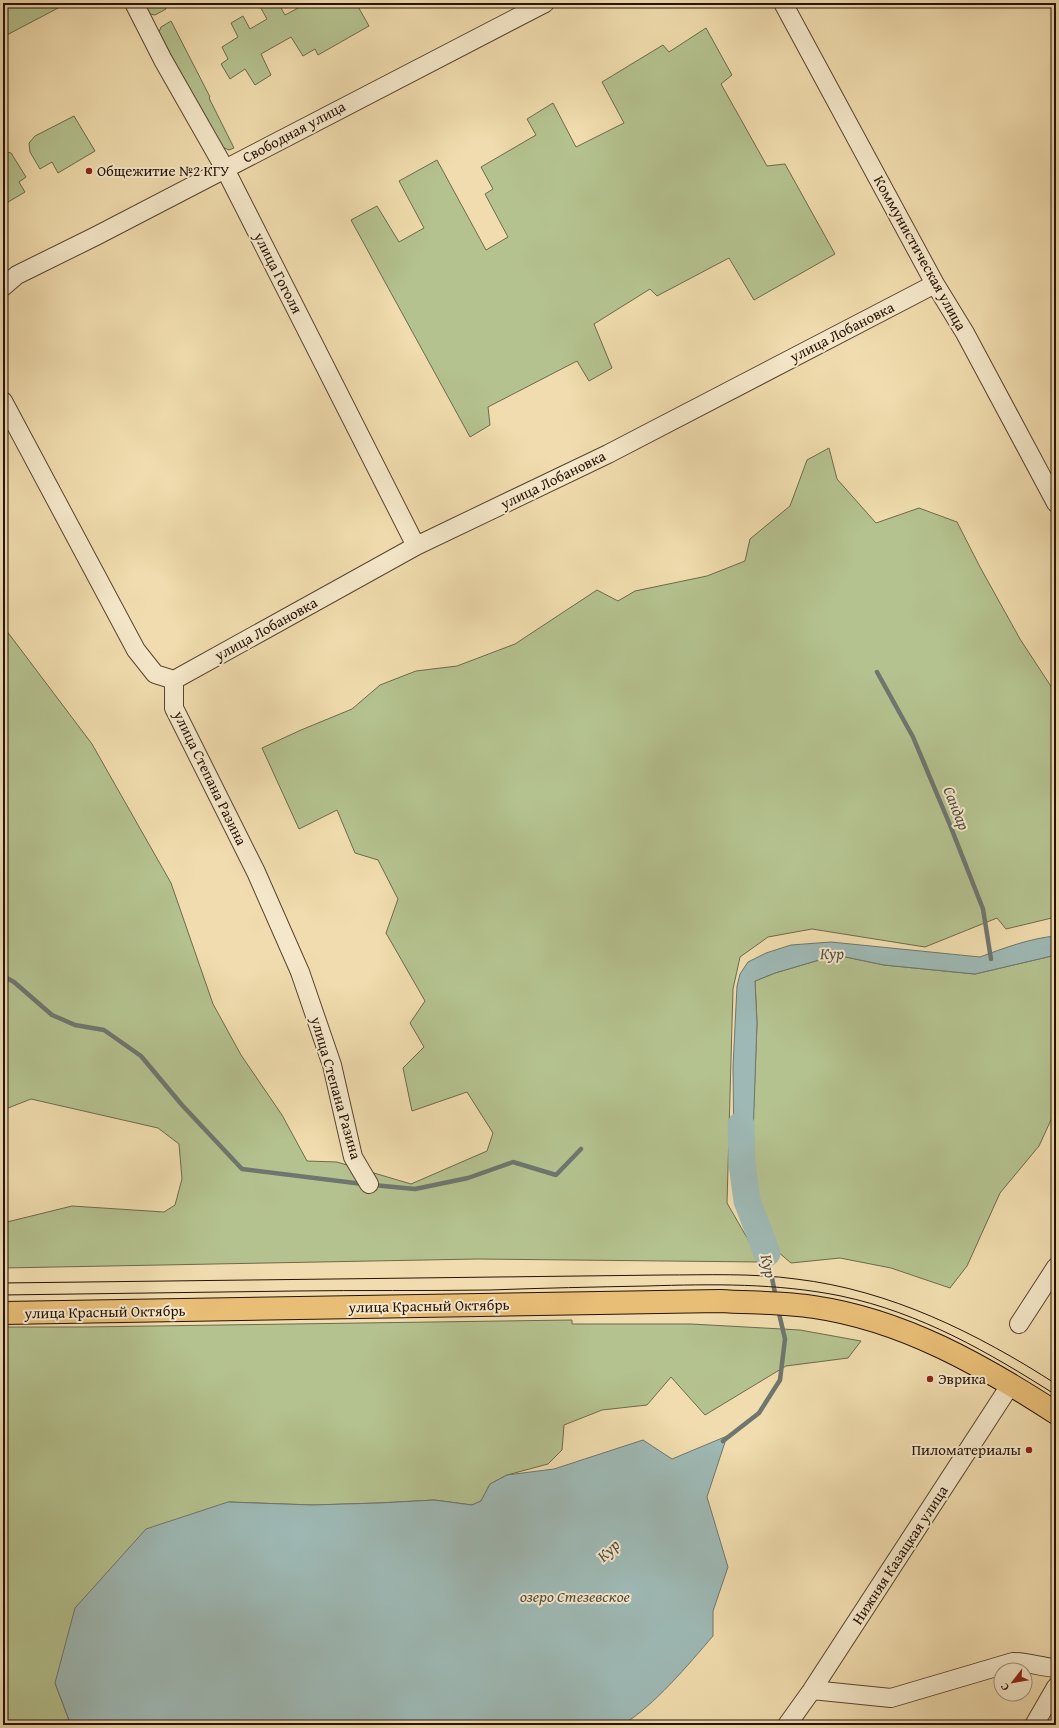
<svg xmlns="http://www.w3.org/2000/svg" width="1059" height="1728" font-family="'Gentium Book Plus',serif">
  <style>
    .green { fill: #b4c28f; stroke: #6e6a4a }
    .water { fill: #9eb9b5; stroke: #6e766f }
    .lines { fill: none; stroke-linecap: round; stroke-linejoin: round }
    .stream { stroke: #6e766f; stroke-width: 4.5 }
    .river { stroke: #9eb9b5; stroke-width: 27 }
    .minor-casing { stroke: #594430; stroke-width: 20 }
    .major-casing { stroke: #271206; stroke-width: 24 }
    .minor { stroke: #f5e8ca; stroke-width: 18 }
    .major { stroke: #e8be77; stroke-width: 22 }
    .tram { stroke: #271206; stroke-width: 1 }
    .poi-dot { fill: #8f2418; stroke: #f5e8ca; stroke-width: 1.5 }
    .labels { text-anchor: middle; stroke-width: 4; stroke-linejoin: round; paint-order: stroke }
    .street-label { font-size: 15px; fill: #271206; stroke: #f5e8ca }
    .poi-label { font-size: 15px; fill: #271206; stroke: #f5e8ca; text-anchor: start }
    .water-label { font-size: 16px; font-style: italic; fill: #514c43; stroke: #f5e8ca }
  </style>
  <rect width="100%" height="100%" fill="#f0dcae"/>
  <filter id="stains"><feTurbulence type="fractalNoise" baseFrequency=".005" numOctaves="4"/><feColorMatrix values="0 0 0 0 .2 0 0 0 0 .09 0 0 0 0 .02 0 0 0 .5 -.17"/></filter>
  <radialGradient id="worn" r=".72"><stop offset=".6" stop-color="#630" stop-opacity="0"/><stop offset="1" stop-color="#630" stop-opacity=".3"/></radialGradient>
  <!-- green -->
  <path class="green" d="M 3,3 L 63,3 L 60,7 L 3,37 Z
    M 144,3 L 163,3 L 166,9 L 155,15 L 150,14 Z
    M 258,3 L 278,3 L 285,15 L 300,7 L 298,3 L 356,3 L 369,26 L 318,55 L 315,49 L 303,56 L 291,37 L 261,54 L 271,75 L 255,85 L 245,69 L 230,79 L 221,64 L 228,59 L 222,47 L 238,37 L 231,23 L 243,16 L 250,29 L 267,19 Z
    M 171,21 L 210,97 L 209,98 L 234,148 L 229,150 L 220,146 L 212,137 L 159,32 L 161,27 Z
    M 706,28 L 732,75 L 721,84 L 767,166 L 785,164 L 835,254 L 754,300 L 729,258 L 657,296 L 650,289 L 594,324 L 612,368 L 589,381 L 577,361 L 488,407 L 490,425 L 470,437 L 351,220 L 377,206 L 399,242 L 424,228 L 399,181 L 437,160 L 486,250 L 508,237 L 485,194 L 493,189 L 481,167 L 536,135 L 527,119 L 553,103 L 576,147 L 624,123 L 602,82 L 663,45 L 669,52 Z
    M 74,116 L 95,151 L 58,173 L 52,162 L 40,169 L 30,152 L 29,143 L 35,136 Z
    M 3,151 L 11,153 L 26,177 L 19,182 L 25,192 L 3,205 Z
    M 829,448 L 837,479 L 876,523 L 919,508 L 957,522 L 980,567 L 1020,639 L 1056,694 L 1056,917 L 1006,929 L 997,918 L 925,947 L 812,929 L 768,937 L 740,957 L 733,989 L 727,1203 L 761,1262 L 477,1259 L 3,1268 L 3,1223 L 72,1206 L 164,1212 L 175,1205 L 182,1179 L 179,1144 L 158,1128 L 31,1099 L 3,1110 L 3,626 L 92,744 L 171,883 L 213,1004 L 241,1055 L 282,1115 L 307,1161 L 337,1162 L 411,1184 L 487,1151 L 493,1133 L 467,1092 L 412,1111 L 403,1068 L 424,1047 L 410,1023 L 425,1001 L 386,933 L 398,899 L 378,860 L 355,853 L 337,810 L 299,829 L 262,748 L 301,730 L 352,709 L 380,685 L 416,671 L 457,666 L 515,644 L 597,590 L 618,601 L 635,591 L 707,576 L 745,561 L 750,539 L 790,506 L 807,460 Z
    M 836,955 L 884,965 L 975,974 L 1056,955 L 1056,1109 L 1039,1146 L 1000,1193 L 967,1266 L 950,1288 L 891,1268 L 840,1258 L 791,1263 L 777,1251 L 755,1197 L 752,1148 L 757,1023 L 755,981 L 775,973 Z
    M 572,1320 L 572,1324 L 691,1324 L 800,1330 L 861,1341 L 848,1358 L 786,1366 L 705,1415 L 671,1377 L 647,1405 L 602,1410 L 564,1425 L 562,1450 L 548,1464 L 507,1475 L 490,1484 L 481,1501 L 472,1505 L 434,1500 L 379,1503 L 312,1505 L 229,1502 L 55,1683 L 69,1720 L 72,1725 L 3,1725 L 3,1327 L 83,1327 Z"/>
  <!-- water -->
  <path class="water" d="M 1056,936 L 1056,955 L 975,974 L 884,965 L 836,955 L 775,973 L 755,981 L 757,1023 L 752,1165 L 734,1161 L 733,1067 L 737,986 L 740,974 L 748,962 L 766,953 L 791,945 L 831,942 L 980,957 C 1004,948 1031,938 1056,936 Z
    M 727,1436 L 707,1497 L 728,1567 L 713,1611 L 713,1636 C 688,1665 654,1706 622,1725 L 72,1725 L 69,1720 L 55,1683 L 75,1608 L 146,1529 L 228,1502 L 312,1505 L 379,1503 L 434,1500 L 472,1505 L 481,1501 L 490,1484 L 507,1475 L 554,1469 L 643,1440 L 672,1459 Z"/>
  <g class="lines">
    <!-- stream -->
    <path class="stream" d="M 877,672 L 913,737 L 950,825 L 983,909 L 991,959
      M 3,976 L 14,982 L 52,1015 L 75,1025 L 104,1030 L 141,1056 L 182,1105 L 242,1169 L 363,1184
      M 373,1185 L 415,1189 L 468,1178 L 513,1162 L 556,1175 L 581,1149
      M 767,1253 L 776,1298
      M 723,1441 L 759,1413 L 780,1380 L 785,1339 L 778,1309"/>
    <!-- river -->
    <path class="river" d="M 741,1125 L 742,1163 L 747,1201 L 767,1253"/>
    <!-- minor casing -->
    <g class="minor-casing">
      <path id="minor" d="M 134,3 L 163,60 L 225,169 L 416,546
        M 783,3 L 935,284 L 965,333 L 1056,503
        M 3,287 L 17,275 L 96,236 L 545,3
        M 3,401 L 136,650 L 155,674 L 174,680 L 174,708 L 256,872 L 300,972 L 332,1065 L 353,1157 L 369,1184
        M 174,680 L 416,546 L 608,454 L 935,284
        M 1019,1324 L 1056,1267
        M 812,1690 L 891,1698 L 1013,1662 C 1028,1662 1041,1667 1056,1668
        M 787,1725 L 812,1690 L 1011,1384
        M 1034,1725 L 1056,1687"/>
    </g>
    <!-- major casing -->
    <g class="major-casing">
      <path id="major" d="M 3,1313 L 720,1301 C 751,1303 783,1302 814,1307 C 903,1320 982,1365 1056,1413"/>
    </g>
    <!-- minor -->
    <use href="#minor" class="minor"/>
    <!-- major -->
    <use href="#major" class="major"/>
    <!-- tram -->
    <path class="tram" d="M 3,1283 L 663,1275 C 707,1275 752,1273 796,1279 C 890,1290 977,1333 1056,1384
      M 3,1295 C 100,1294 198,1292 295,1291 C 360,1290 425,1291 490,1290 C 542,1288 595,1287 647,1286 C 712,1284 777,1283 841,1296 C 921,1313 988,1352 1056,1395"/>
  </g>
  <!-- markers -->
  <g class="poi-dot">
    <circle cx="89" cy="171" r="4"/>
    <circle cx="930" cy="1379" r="4"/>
    <circle cx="1029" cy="1450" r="4"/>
  </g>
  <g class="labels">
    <!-- street labels -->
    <g class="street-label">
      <text transform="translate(294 132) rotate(-28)" y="5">Свободная улица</text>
      <text transform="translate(920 253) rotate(61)" y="5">Коммунистическая улица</text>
      <text transform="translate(278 273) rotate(63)" y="5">улица Гоголя</text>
      <text transform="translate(842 332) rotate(-27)" y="5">улица Лобановка</text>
      <text transform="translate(553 480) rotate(-26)" y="5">улица Лобановка</text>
      <text transform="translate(266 629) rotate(-29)" y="5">улица Лобановка</text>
      <text transform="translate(210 778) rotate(64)" y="5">улица Степана Разина</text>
      <text transform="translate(336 1088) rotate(74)" y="5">улица Степана Разина</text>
      <text transform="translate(429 1306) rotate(-1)" y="5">улица Красный Октябрь</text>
      <text transform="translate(105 1312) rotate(-1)" y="5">улица Красный Октябрь</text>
      <text transform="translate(900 1555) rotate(-57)" y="5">Нижняя Казацкая улица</text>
    </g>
    <!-- poi labels -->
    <g class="poi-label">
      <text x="97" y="176">Общежитие №2 КГУ</text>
      <text x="938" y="1384">Эврика</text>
      <text x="1021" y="1455" text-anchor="end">Пиломатериалы</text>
    </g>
    <!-- water labels -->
    <g class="water-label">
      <text transform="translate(957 808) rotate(68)" y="6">Сандар</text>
      <text transform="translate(832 953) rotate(-1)" y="6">Кур</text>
      <text transform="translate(769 1266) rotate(77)" y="6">Кур</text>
      <text transform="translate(608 1550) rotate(-44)" y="6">Кур</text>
      <text x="575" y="1602">озеро Стезевское</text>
    </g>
  </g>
  <!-- margin -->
  <rect width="1059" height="1728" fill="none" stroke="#f0dcae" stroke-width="16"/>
  <rect x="4" y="4" width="1051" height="1720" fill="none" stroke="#271206" stroke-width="2"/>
  <rect x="8" y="8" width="1043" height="1712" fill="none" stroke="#271206"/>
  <!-- north arrow -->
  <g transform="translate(1013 1682) rotate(239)"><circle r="19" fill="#f5e8ca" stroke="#a3927c"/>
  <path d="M0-3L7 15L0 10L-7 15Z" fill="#8f2418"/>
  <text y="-6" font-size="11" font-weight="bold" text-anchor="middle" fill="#271206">С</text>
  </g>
  <rect width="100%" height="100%" filter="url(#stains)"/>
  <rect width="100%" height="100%" fill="url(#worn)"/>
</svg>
